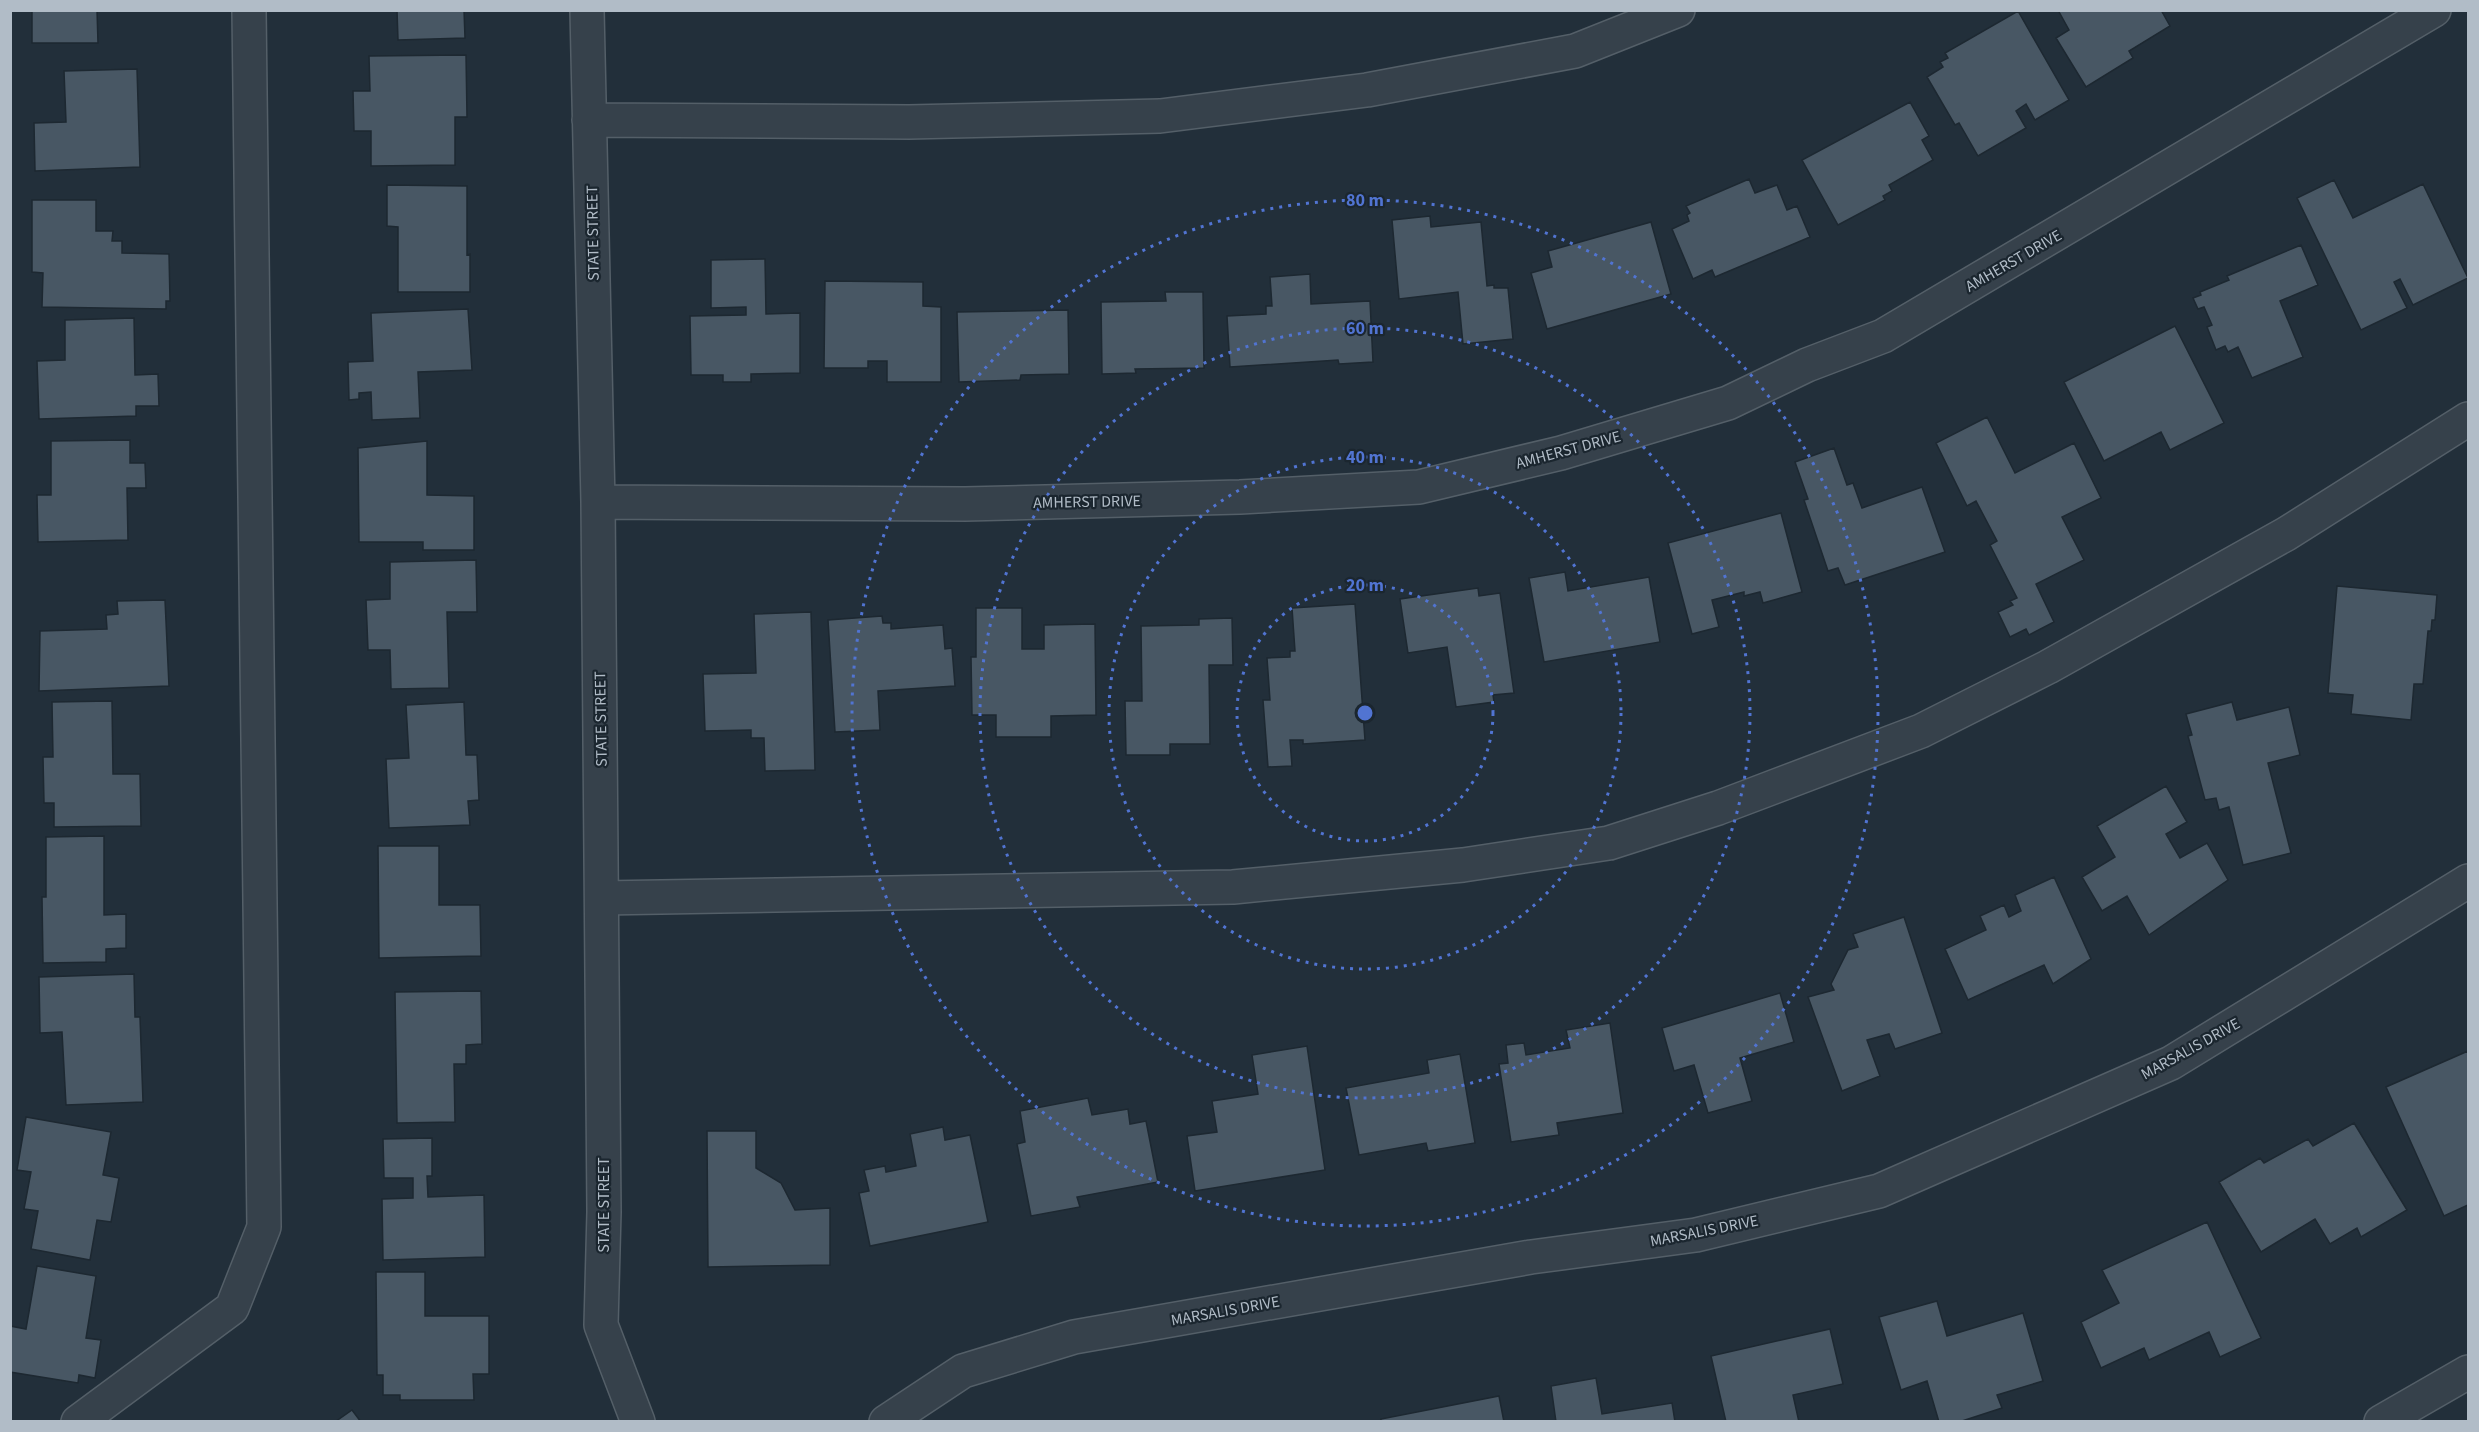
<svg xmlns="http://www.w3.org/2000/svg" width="2479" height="1432" font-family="'Source Sans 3',sans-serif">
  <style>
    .building { fill: #485764; stroke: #1d2831; stroke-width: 1.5 }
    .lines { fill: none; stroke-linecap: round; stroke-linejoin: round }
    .minor-casing { stroke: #545f68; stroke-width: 36 }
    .minor { stroke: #36414b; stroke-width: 33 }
    .ring { fill: none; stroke: #5174d2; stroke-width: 3; stroke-dasharray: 3 6 }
    .labels { text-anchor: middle; stroke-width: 4.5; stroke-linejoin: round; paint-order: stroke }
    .street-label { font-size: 16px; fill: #b1bcc7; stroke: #1b262f }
    .centre { fill: #5174d2; stroke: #1b262f; stroke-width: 3 }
    .ring-label { font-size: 18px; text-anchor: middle; font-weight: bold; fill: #5174d2; stroke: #1b262f; stroke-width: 4.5; stroke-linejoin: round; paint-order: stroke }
  </style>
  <rect width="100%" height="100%" fill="#222f3a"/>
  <!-- building -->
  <path class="building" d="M 32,10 L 97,10 L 98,43 L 32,43 Z
    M 397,10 L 464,10 L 465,38 L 398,40 Z
    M 2058,10 L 2161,10 L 2170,26 L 2129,51 L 2133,58 L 2086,87 L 2056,38 L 2069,30 Z
    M 2018,11 L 2069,100 L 2035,120 L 2026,104 L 2016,111 L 2026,128 L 1978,156 L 1959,123 L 1955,125 L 1927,77 L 1943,67 L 1940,62 L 1948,58 L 1945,53 Z
    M 466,55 L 467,117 L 455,117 L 455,165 L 371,166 L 371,131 L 354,131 L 353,91 L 370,91 L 369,56 Z
    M 137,69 L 140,167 L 35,171 L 34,123 L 66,122 L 64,71 Z
    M 1910,102 L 1929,136 L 1922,140 L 1933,160 L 1889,185 L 1892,191 L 1883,196 L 1885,200 L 1838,225 L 1802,160 Z
    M 1749,179 L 1755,193 L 1777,185 L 1787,210 L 1797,206 L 1810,237 L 1715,277 L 1712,270 L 1693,279 L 1672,229 L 1689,221 L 1687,215 L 1690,213 L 1686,206 Z
    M 2334,180 L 2353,218 L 2423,184 L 2468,278 L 2413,305 L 2400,279 L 2394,282 L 2407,308 L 2361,330 L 2297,198 Z
    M 387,185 L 467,186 L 467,255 L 470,254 L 470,292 L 398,292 L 398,227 L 387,226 Z
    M 32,200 L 96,200 L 96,231 L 113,231 L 112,241 L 122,241 L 122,253 L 169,254 L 170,301 L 166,301 L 166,309 L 42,307 L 43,273 L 32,272 Z
    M 1430,216 L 1431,227 L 1481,222 L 1487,286 L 1494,285 L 1494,288 L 1508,288 L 1513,339 L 1463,344 L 1458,292 L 1399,299 L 1392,220 Z
    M 1651,222 L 1671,294 L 1547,329 L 1531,273 L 1552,267 L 1548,251 Z
    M 2301,245 L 2318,285 L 2280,301 L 2303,357 L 2252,378 L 2238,347 L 2228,352 L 2225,346 L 2216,350 L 2207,327 L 2212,325 L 2204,307 L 2198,309 L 2193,298 L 2201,295 L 2200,292 L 2229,280 L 2227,276 Z
    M 765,259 L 766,314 L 800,313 L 800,373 L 751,374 L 751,382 L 723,382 L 723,375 L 691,375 L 690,316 L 746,315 L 746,307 L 711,308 L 711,260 Z
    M 1310,274 L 1311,304 L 1370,301 L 1373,362 L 1339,364 L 1338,360 L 1230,367 L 1227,316 L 1266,314 L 1266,306 L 1272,306 L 1270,277 Z
    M 825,281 L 923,282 L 923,306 L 941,307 L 941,382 L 887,382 L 887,361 L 868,361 L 868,368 L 824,368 Z
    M 1165,292 L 1203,292 L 1204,368 L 1135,369 L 1136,373 L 1102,374 L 1101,302 L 1166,301 Z
    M 468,309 L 472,370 L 418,372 L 420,418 L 372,420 L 371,392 L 359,393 L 359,399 L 349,400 L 348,362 L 373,361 L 371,313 Z
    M 1068,310 L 1069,374 L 1021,375 L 1020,380 L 959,382 L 957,312 Z
    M 134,318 L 135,375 L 158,374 L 159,406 L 136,406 L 136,416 L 39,419 L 37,361 L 65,360 L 65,320 Z
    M 2175,326 L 2224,423 L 2170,450 L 2161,432 L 2104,461 L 2064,382 Z
    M 1987,417 L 2015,473 L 2074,443 L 2101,498 L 2062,517 L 2084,560 L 2036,584 L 2054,622 L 2029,635 L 2026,629 L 2010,637 L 1998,612 L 2013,605 L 2010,601 L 2017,598 L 1990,545 L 1997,541 L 1976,501 L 1967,506 L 1936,443 Z
    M 130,440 L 130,463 L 145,463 L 146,488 L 127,488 L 128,540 L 38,542 L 37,495 L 51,495 L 51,441 Z
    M 427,441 L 427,495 L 474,496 L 474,550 L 423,550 L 423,542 L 359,542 L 358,448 Z
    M 1834,448 L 1847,485 L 1853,483 L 1862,508 L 1922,487 L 1945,552 L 1845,585 L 1838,568 L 1828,571 L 1804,500 L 1808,499 L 1795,462 Z
    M 1781,513 L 1802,592 L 1763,603 L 1760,592 L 1744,596 L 1744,592 L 1712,600 L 1719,627 L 1692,634 L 1668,543 Z
    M 476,560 L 477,612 L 447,612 L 449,688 L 391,689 L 390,650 L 368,650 L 366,600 L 390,599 L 390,562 Z
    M 1565,572 L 1568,591 L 1649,577 L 1660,642 L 1544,662 L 1529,578 Z
    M 2337,586 L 2437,595 L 2435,620 L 2432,620 L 2431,631 L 2428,631 L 2423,684 L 2414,684 L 2411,720 L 2351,714 L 2353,695 L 2328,693 Z
    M 1478,588 L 1479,596 L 1500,593 L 1514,693 L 1493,695 L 1494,702 L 1456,707 L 1447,647 L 1408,653 L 1400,599 Z
    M 165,600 L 169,686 L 39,691 L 40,631 L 107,629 L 106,615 L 118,614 L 117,601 Z
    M 1355,604 L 1365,740 L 1303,744 L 1303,740 L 1290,740 L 1292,766 L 1268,767 L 1263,700 L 1270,700 L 1267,658 L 1290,657 L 1290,651 L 1295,651 L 1292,608 Z
    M 976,608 L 1022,608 L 1022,649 L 1044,649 L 1044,625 L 1095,624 L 1096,715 L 1051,716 L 1051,737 L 996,737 L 996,715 L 972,715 L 971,657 L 976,657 Z
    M 811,612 L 815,770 L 765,771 L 764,738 L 751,738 L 751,730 L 705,731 L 703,674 L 756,673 L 754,614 Z
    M 882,616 L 883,623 L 891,623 L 891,629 L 943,625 L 945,649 L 952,648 L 955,686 L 878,691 L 880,730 L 835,732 L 828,620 Z
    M 1232,618 L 1233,665 L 1209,665 L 1210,744 L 1170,744 L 1170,755 L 1126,755 L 1125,701 L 1142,701 L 1141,626 L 1199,625 L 1199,619 Z
    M 112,701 L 113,774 L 140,774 L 141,826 L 54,827 L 54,803 L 44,803 L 43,757 L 53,757 L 52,702 Z
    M 464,702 L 466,755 L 477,755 L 479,800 L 468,801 L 470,825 L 389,828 L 386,759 L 409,758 L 406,705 Z
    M 2232,702 L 2237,720 L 2289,707 L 2300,755 L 2268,763 L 2291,853 L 2243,865 L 2229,807 L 2219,810 L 2216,798 L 2205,800 L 2188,736 L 2192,735 L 2186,714 Z
    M 2166,786 L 2187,822 L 2166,834 L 2180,858 L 2207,843 L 2228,880 L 2149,935 L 2127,896 L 2102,911 L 2082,877 L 2115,857 L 2097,826 Z
    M 104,836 L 104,915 L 126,914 L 126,948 L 106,949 L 106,962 L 43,963 L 42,897 L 46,897 L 46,837 Z
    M 378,846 L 439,846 L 439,905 L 480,905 L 481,956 L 379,958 Z
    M 2054,877 L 2091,959 L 2053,984 L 2044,965 L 1968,1000 L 1945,949 L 1986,930 L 1980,916 L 2004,905 L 2009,917 L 2021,911 L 2015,895 Z
    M 1904,917 L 1942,1033 L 1895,1049 L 1889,1034 L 1867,1040 L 1880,1076 L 1842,1091 L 1808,997 L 1834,990 L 1831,984 L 1848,950 L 1858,947 L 1853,934 Z
    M 134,974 L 135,1017 L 140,1017 L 143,1102 L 66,1105 L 62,1032 L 40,1033 L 39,977 Z
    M 481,991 L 482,1044 L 466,1045 L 466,1064 L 454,1064 L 455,1122 L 397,1123 L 395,992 Z
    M 1780,993 L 1794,1042 L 1740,1058 L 1752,1101 L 1708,1113 L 1694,1065 L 1674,1071 L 1662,1028 Z
    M 1610,1023 L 1623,1113 L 1557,1123 L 1559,1135 L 1511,1142 L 1499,1064 L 1508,1063 L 1506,1045 L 1524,1043 L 1526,1055 L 1570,1048 L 1566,1030 Z
    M 1307,1046 L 1325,1170 L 1195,1191 L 1187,1136 L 1217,1132 L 1212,1101 L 1258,1094 L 1252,1055 Z
    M 2468,1051 L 2468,1205 L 2444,1216 L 2386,1087 Z
    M 1460,1054 L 1475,1143 L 1428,1151 L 1426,1143 L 1359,1155 L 1346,1088 L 1429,1073 L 1427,1060 Z
    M 1088,1098 L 1092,1115 L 1128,1109 L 1130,1124 L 1146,1121 L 1158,1182 L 1077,1197 L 1080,1207 L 1031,1216 L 1017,1144 L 1025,1142 L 1020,1111 Z
    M 26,1117 L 111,1132 L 103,1175 L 119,1178 L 111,1222 L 97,1220 L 90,1260 L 31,1249 L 38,1211 L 24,1209 L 31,1172 L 17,1170 Z
    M 2354,1123 L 2407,1210 L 2361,1237 L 2357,1228 L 2330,1244 L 2315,1219 L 2261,1252 L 2219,1182 L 2260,1158 L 2264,1163 L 2308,1139 L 2313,1146 Z
    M 943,1127 L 945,1140 L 970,1135 L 988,1222 L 870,1246 L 859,1193 L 869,1191 L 864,1170 L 885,1166 L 886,1172 L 916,1166 L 910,1134 Z
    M 707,1131 L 756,1131 L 756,1168 L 781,1183 L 795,1210 L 830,1208 L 830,1265 L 708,1267 Z
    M 432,1138 L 432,1176 L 427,1176 L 428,1197 L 484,1195 L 485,1257 L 383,1260 L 382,1199 L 413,1198 L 413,1178 L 384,1178 L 383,1139 Z
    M 2207,1222 L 2261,1338 L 2220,1357 L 2209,1332 L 2149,1360 L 2144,1348 L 2101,1368 L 2081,1322 L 2119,1303 L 2102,1270 Z
    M 37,1266 L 96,1276 L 86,1338 L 101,1340 L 95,1378 L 79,1375 L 78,1383 L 10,1372 L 10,1326 L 26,1329 Z
    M 376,1272 L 425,1272 L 425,1316 L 489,1316 L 489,1374 L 473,1374 L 474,1400 L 400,1400 L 400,1395 L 383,1395 L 383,1375 L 377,1375 Z
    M 1937,1301 L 1947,1336 L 2023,1313 L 2043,1381 L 1997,1395 L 2002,1408 L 1959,1422 L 1939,1422 L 1927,1381 L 1901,1390 L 1879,1317 Z
    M 1830,1329 L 1843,1384 L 1793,1395 L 1799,1422 L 1726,1422 L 1711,1356 Z
    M 1596,1378 L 1602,1414 L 1672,1403 L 1675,1422 L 1556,1422 L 1551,1386 Z
    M 1499,1396 L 1504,1422 L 1381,1422 L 1381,1419 Z
    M 352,1410 L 361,1422 L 335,1422 Z"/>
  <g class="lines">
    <!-- minor casing -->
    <g class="minor-casing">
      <path id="minor" d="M 587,10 L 598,502 L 604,1212 L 601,1325 L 638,1422
        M 589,120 L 909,122 L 1160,116 L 1367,90 L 1575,51 L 1678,10
        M 598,502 L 965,504 L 1240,497 L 1419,487 L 1561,453 L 1728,403 L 1807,365 L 1883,336 L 2434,10
        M 602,898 L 1233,887 L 1463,865 L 1609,843 L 1718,808 L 1921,731 L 2048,667 L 2286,534 L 2468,419
        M 78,1422 L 232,1308 L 264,1227 L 249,10
        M 886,1422 L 963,1371 L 1074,1337 L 1531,1257 L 1696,1235 L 1879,1191 L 2171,1063 L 2468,881
        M 2381,1422 L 2468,1372"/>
    </g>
    <!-- minor -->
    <use href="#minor" class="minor"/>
  </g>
  <!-- distance rings -->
  <g class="ring">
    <circle cx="1365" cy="713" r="128"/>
    <circle cx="1365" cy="713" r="256"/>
    <circle cx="1365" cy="713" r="385"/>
    <circle cx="1365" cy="713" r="513"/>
  </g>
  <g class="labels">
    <!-- street labels -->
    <g class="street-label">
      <text transform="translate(592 233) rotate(-91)" y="6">STATE STREET</text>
      <text transform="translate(2013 260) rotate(-30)" y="6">AMHERST DRIVE</text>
      <text transform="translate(1568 449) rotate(-15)" y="6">AMHERST DRIVE</text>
      <text transform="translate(1087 501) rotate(-1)" y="6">AMHERST DRIVE</text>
      <text transform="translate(600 719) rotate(-91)" y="6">STATE STREET</text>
      <text transform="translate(2190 1048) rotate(-29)" y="6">MARSALIS DRIVE</text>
      <text transform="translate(603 1205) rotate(-90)" y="6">STATE STREET</text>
      <text transform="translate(1704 1230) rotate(-11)" y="6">MARSALIS DRIVE</text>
      <text transform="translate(1225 1310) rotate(-10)" y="6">MARSALIS DRIVE</text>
    </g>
  </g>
  <circle cx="1365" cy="713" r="9" class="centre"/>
  <g class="ring-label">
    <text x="1365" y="206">80 m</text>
    <text x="1365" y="334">60 m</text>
    <text x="1365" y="463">40 m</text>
    <text x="1365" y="591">20 m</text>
  </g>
  <!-- border -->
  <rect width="2479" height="1432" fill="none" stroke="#b1bcc7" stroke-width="24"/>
</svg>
